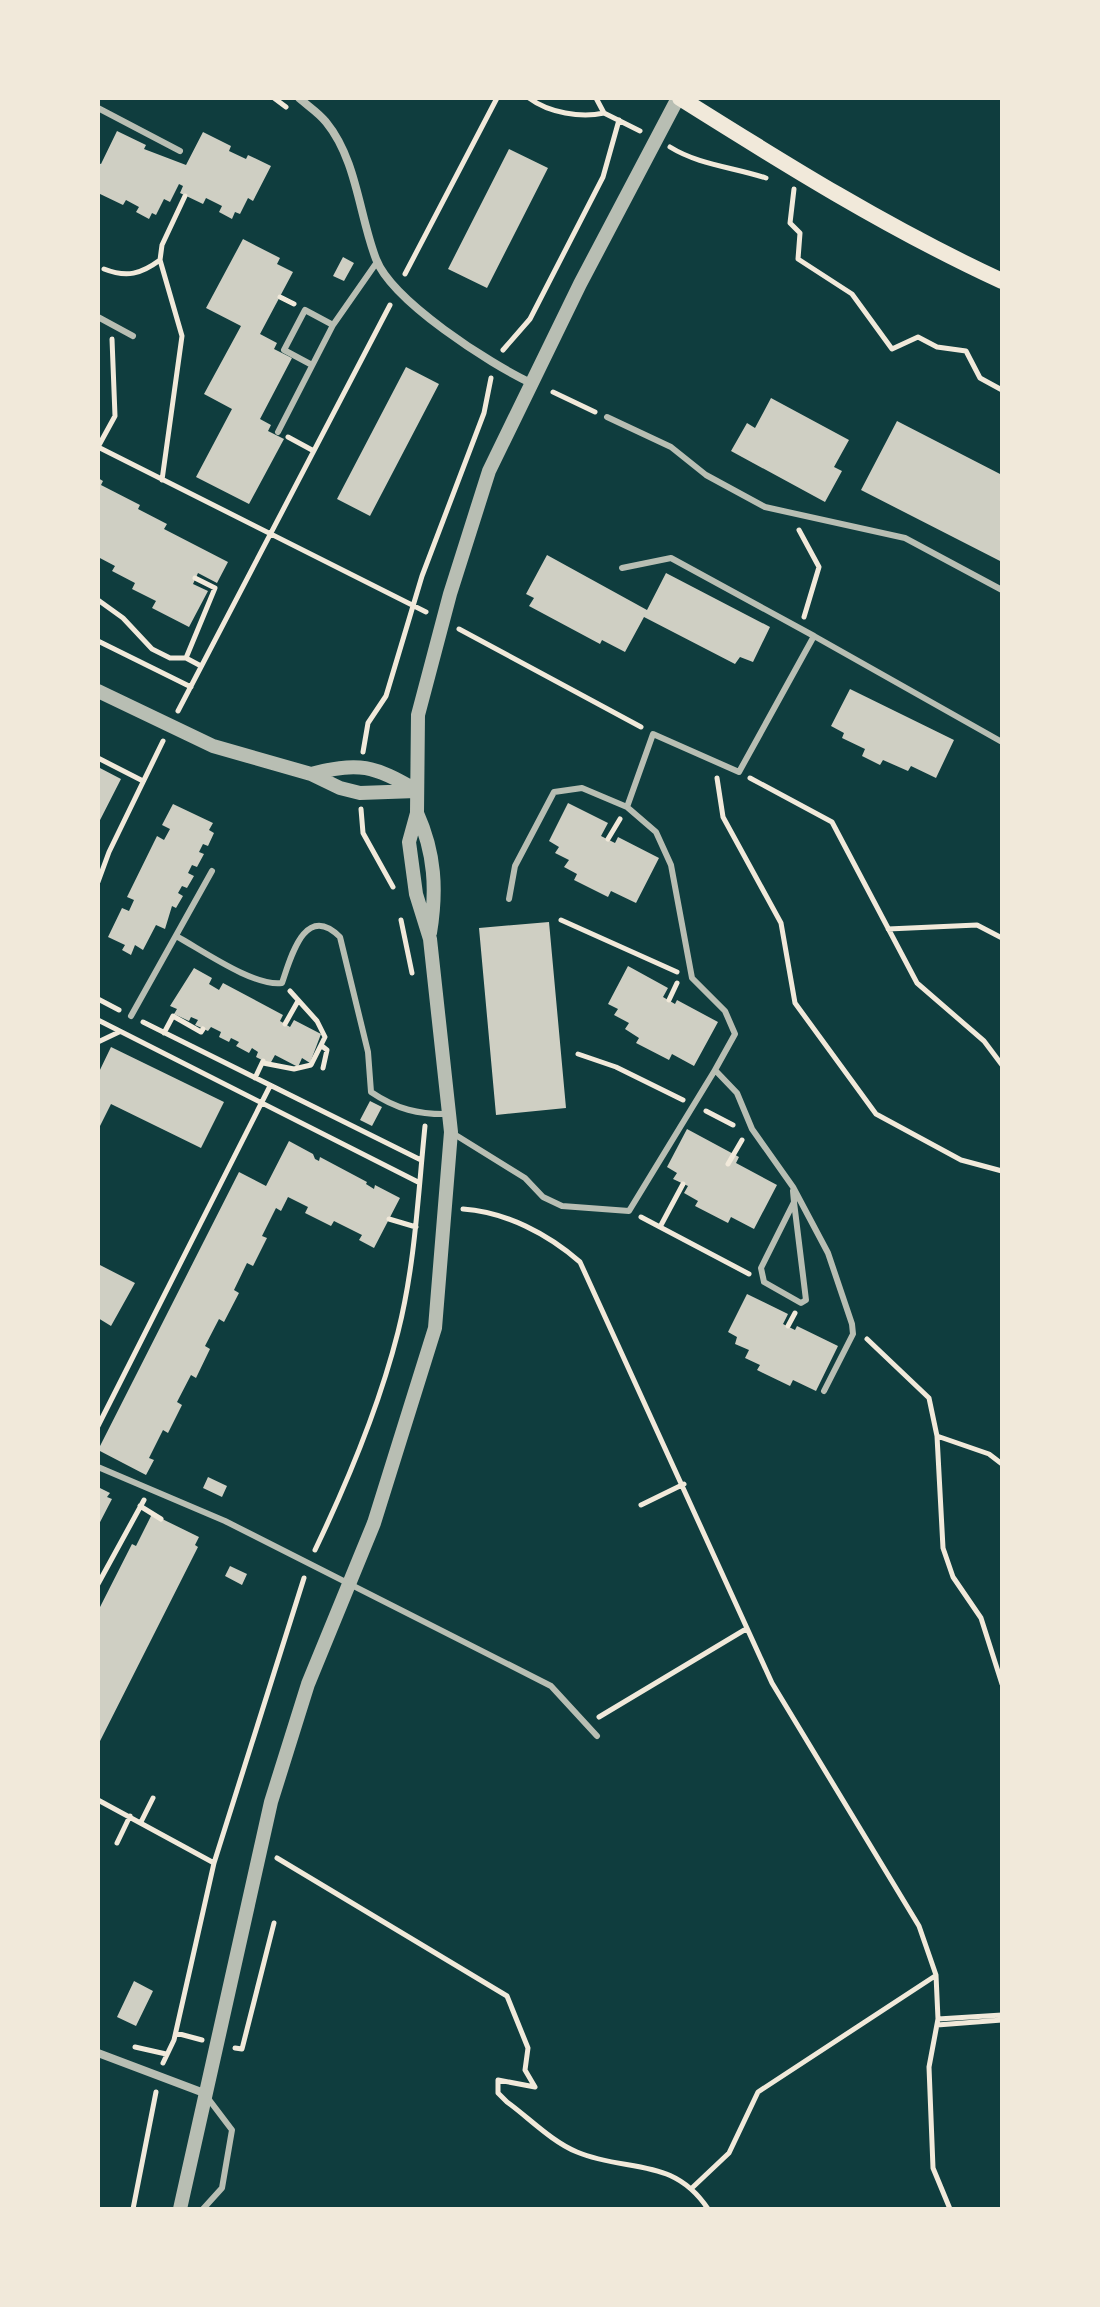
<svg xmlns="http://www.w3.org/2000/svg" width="1100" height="2307" font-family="'Roboto Condensed',sans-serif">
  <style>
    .building { fill: #cfcfc3 }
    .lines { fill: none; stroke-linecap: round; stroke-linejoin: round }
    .path { stroke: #f1e9da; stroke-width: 5 }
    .service { stroke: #b8beb3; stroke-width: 6 }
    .minor { stroke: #b8beb3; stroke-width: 8 }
    .tertiary { stroke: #b8beb3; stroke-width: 14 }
    .secondary { stroke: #f1e9da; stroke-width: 16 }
  </style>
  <rect width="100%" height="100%" fill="#0f3d3e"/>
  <!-- building -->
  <path class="building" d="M 117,131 L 146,145 L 144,149 L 186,165 L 203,132 L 231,146 L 229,151 L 246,159 L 248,155 L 271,166 L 253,201 L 248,198 L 240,214 L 235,212 L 232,219 L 219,212 L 222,206 L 206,198 L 203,204 L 180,193 L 183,186 L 179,184 L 170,202 L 164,199 L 156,215 L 152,213 L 149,219 L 136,212 L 139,207 L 126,200 L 123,205 L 98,193 L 98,163 L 101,164 Z
    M 509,149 L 548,168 L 487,288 L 448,269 Z
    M 243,239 L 280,258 L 277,264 L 293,272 L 260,334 L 277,343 L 274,349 L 292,358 L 260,419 L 271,425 L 268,431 L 284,439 L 249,504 L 196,477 L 232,409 L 204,394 L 241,326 L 206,308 Z
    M 343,257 L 354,263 L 344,281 L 333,276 Z
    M 406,367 L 439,384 L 370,516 L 337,499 Z
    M 771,398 L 849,440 L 834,467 L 842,471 L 825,502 L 731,451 L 747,423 L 755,428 Z
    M 897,421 L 1002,475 L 1002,562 L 861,490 Z
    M 98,478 L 103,481 L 101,485 L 140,505 L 138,509 L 167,524 L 164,529 L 228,562 L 217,583 L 198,573 L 193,584 L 208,591 L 189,627 L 152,608 L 156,601 L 132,589 L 135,583 L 112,571 L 115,566 L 98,557 Z
    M 547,555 L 647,610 L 666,573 L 770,627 L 753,662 L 740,657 L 735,664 L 644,617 L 625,652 L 602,640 L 600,644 L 529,606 L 534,598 L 526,594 Z
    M 850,689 L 954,740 L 936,778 L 911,766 L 908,771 L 883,760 L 880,765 L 862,756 L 865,749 L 842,738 L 844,733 L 831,726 Z
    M 98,767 L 121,779 L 98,824 Z
    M 568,803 L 608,823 L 601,836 L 615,843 L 618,837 L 659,858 L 636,903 L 611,891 L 608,897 L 574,880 L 577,874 L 564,867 L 569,860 L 555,853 L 559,847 L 549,841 Z
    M 173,804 L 213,823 L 209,830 L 214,833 L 208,846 L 203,844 L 199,852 L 204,854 L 197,867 L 192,865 L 188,873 L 194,876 L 187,888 L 182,886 L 178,893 L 183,896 L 176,908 L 172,906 L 165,929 L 156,925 L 143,950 L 135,945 L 131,955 L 122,950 L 125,945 L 108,937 L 122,908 L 129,911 L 134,900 L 127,897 L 157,836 L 164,840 L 170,829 L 162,825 Z
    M 549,922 L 566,1108 L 496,1115 L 479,928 Z
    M 628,966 L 668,988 L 663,997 L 675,1004 L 677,1000 L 718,1022 L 694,1066 L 672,1054 L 669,1060 L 636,1043 L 639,1038 L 625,1029 L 629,1023 L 614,1015 L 618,1009 L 608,1004 Z
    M 194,968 L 212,978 L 209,984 L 219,990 L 223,983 L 283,1015 L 280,1021 L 290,1027 L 294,1020 L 321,1034 L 310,1063 L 302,1058 L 298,1067 L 275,1055 L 270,1064 L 256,1057 L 258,1052 L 252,1048 L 249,1053 L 236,1046 L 239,1042 L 231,1038 L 229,1042 L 219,1037 L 221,1032 L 211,1027 L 208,1031 L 195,1025 L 198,1020 L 191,1017 L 189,1021 L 174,1014 L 177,1009 L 170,1006 Z
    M 111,1047 L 224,1102 L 201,1148 L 111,1104 L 98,1130 L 98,1074 Z
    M 370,1101 L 382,1107 L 372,1126 L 360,1120 Z
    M 687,1129 L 739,1157 L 736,1163 L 777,1185 L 754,1229 L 731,1217 L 728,1223 L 695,1206 L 698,1201 L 684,1193 L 688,1186 L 673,1179 L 677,1173 L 667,1167 Z
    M 289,1141 L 313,1154 L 315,1159 L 319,1161 L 320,1157 L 367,1182 L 366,1184 L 374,1189 L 375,1185 L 400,1198 L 374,1248 L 359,1240 L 362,1235 L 334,1221 L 331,1226 L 305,1213 L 308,1207 L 288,1197 L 281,1211 L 276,1208 L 262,1236 L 267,1238 L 253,1266 L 247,1263 L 234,1290 L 239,1293 L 224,1322 L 219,1319 L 205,1346 L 210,1349 L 196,1378 L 191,1375 L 177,1402 L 182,1405 L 168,1433 L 163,1430 L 149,1458 L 154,1460 L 146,1475 L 98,1450 L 239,1172 L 266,1186 Z
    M 98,1264 L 135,1283 L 111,1326 L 98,1318 Z
    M 747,1294 L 788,1314 L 783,1324 L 795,1330 L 797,1326 L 838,1346 L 816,1391 L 793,1380 L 790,1386 L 757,1370 L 760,1365 L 745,1358 L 749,1350 L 735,1344 L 737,1337 L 728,1332 Z
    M 208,1477 L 227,1486 L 222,1497 L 203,1488 Z
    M 98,1487 L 110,1493 L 107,1497 L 112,1499 L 98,1526 Z
    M 152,1514 L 199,1537 L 195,1545 L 198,1547 L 98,1745 L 98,1611 L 132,1544 L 136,1546 Z
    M 230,1566 L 247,1574 L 242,1585 L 225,1576 Z
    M 134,1981 L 153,1991 L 136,2026 L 117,2017 Z"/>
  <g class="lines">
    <!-- path -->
    <path class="path" d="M 274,98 L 286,107
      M 529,98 C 549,113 581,118 604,113
      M 596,98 L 604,113 L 640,131
      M 670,147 C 699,165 733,167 766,178
      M 794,189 L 790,223 L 800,233 L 798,259 L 852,294 L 892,349 L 918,337 L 937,347 L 966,351 L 980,378 L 1002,390
      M 104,269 C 127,278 141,274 160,260
      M 405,274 L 497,98
      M 280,297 L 294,304
      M 503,350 L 530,319 L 603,177 L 619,120
      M 553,392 L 595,412
      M 288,437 L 312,450
      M 98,447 L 426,612
      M 98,447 L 115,416 L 112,339
      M 162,480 L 182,336 L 160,260 L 162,245 L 185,196
      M 799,530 L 819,567 L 804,617
      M 98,600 L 123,618 L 152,649 L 170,658 L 186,658 L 201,666
      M 459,629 L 641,727
      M 98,641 L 191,687
      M 186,658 L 215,588 L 195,578
      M 178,711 L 390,305
      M 363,752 L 368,723 L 386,696 L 422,576 L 484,413 L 491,378
      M 98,758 L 143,781
      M 717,778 L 723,817 L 781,923 L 795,1003 L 876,1114 L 961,1160 L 1002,1171
      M 750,778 L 832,822 L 917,983 L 984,1041 L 1002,1065
      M 361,809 L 363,833 L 393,887
      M 608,839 L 620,819
      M 98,882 L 109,852 L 163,741
      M 401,920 L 412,973
      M 561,920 L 677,972
      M 888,929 L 977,925 L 1002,938
      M 98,999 L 119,1010
      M 669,1000 L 677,983
      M 98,1020 L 418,1182
      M 143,1022 L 421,1160
      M 285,1024 L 298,1001
      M 164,1033 L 173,1016 L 201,1032 L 203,1029
      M 98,1042 L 119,1032
      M 322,1046 L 327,1050 L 323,1068
      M 578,1054 L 616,1067 L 683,1100
      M 263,1063 L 294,1069 L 311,1065 L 325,1037 L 317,1021 L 290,991
      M 255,1078 L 263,1061
      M 706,1111 L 733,1125
      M 728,1164 L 742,1140
      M 463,1209 C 506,1212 548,1234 580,1262 L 772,1683 L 919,1926 L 936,1975 L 938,2019 L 929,2067 L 933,2168 L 950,2209
      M 641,1217 L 749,1274
      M 389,1219 L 416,1227
      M 660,1227 L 683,1184
      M 788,1326 L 795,1313
      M 867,1339 L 929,1398 L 937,1436 L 989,1454 L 1002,1464
      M 98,1426 L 270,1086
      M 937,1436 L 943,1548 L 953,1577 L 981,1618 L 1002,1684
      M 641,1505 L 684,1484
      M 140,1506 L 161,1519
      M 315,1550 C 348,1481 379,1407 398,1332 C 415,1265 418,1195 425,1126
      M 98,1584 L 144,1500
      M 599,1717 L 746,1629
      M 98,1800 L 214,1863
      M 141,1822 L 153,1798
      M 117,1843 L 130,1816
      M 277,1858 L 507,1996 L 528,2048 L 525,2070 L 535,2087 L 498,2080 L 498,2093 L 507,2102 C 528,2117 552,2142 577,2152 C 627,2173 673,2156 708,2209
      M 938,2019 L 1002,2015
      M 937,2025 L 1002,2020
      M 176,2033 L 202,2040
      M 135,2047 L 166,2054
      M 235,2048 L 242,2049 L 274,1923
      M 163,2063 L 174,2040 L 214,1863 L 304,1578
      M 693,2187 L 729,2153 L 758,2092 L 935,1976
      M 133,2209 L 156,2092"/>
    <!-- service -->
    <path class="service" d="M 98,108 L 180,151
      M 98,317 L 133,336
      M 312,365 L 284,350 L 305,310 L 333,325
      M 607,417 L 671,447 L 706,475 L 765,507 L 905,538 L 1002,590
      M 278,432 L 333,325 L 377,262
      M 622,568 L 671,558 L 814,636
      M 509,899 L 515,866 L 554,792 L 582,788 L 627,807
      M 176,936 C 202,950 254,987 282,983 C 291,957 305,902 340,937 L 368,1052 L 371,1092 C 396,1109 419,1115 450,1114
      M 131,1016 L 212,871
      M 454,1134 L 525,1178 L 543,1197 L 562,1206 L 629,1211 L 715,1070
      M 793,1191 L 794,1202 L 806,1300 L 801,1303 L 764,1282 L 761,1268 L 794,1202
      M 824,1391 L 853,1334 L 852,1324 L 828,1253 L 793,1187 L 752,1129 L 737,1093 L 715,1070 L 735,1034 L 725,1011 L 692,978 L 671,865 L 656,832 L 627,807 L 653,734 L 739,772 L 814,636 L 1002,742
      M 98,1467 L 225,1521 L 551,1686 L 597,1736
      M 203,2209 L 222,2188 L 232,2130 L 207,2097"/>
    <!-- minor -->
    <path class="minor" d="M 299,98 C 308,106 319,113 326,122 C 357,160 359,215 376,259 C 392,301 490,364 531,383
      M 98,2053 L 204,2093"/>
    <!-- tertiary -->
    <path class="tertiary" d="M 98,691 L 213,746 L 311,774 L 340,788 L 360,793 L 416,791
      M 311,774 C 358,761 375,766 416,790
      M 417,813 C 435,853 437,890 430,933
      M 180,2209 L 271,1802 L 308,1684 L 374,1523 L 435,1328 L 451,1132 L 430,939 L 416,894 L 409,842 L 417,813 L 418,715 L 450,594 L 489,471 L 580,284 L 678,98"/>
    <!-- secondary -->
    <path class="secondary" d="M 680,98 C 785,164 889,229 1002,281"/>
  </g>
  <!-- border -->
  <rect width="1100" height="2307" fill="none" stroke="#f1e9da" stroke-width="200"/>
</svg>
